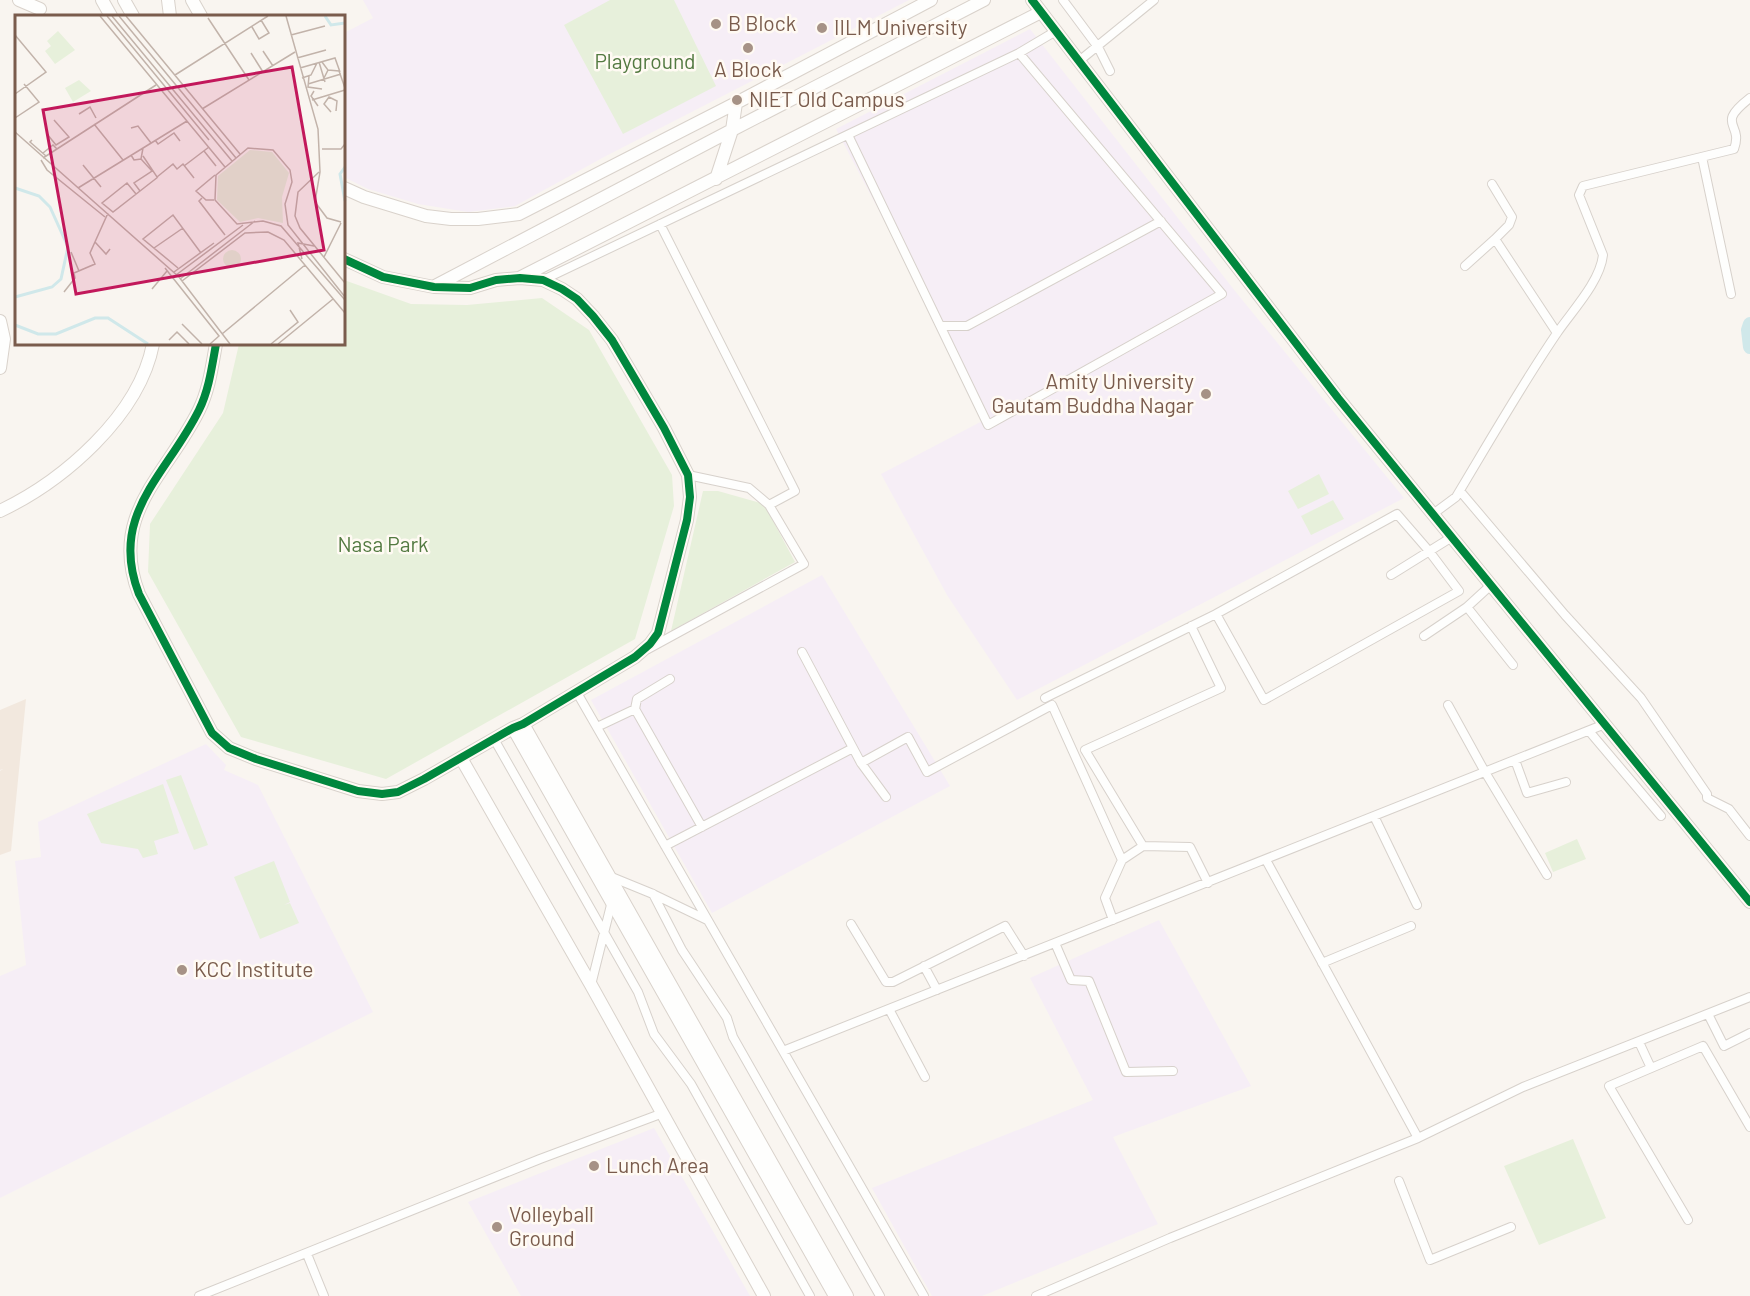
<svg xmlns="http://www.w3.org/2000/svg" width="1750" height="1296" font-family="Barlow,sans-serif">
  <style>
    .residential { fill: #f2e8de }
    .education { fill: #f6eef6 }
    .green { fill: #e7f0db }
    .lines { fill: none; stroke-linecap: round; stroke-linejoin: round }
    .river { stroke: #d0e8ea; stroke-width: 14 }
    .street-casing { stroke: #d7d1cb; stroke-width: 10 }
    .secondary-casing { stroke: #d9d2cb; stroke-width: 14 }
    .street { stroke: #fefefd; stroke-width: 8 }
    .secondary { stroke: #fefefd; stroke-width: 12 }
    .cycleway-casing { stroke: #fffaf3; stroke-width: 11 }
    .cycleway { stroke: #00873e; stroke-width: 8 }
    .poi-dot { fill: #a69286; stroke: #fffaf3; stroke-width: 2 }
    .labels { text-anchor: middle; stroke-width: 5; stroke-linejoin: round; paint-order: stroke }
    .poi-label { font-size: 21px; fill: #7a5c4d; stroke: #fffaf3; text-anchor: start }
    .park-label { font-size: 21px; fill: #537a41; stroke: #fffaf3 }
    .inset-river { fill: none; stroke: #d0e8ea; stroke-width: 3 }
    .inset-road { fill: none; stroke: #c2b3aa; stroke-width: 1.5 }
    .view { fill: #c2185b; fill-opacity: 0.15; stroke: #c2185b; stroke-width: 3 }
    .inset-edge { fill: none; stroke: #7a5c4d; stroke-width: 3 }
  </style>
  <rect width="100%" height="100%" fill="#f9f5f0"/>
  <!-- residential -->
  <path class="residential" d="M 26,699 L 11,851 L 0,855 L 0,771 L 3,769 L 0,770 L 0,710 Z"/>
  <!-- education -->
  <path class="education" d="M 363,0 L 909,0 L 604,157 L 515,206 L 468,212 L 418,204 L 368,189 L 344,177 L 344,33 L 373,18 Z
    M 1030,29 L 1235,291 L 1404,498 L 1017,700 L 947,595 L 881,474 L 988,418 L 836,129 Z
    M 822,575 L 950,786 L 712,913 L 591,700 Z
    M 206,744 L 226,765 L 224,770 L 258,785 L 373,1012 L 0,1198 L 0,976 L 26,965 L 15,861 L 41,857 L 38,822 Z
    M 1159,920 L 1251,1086 L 1113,1137 L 1158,1224 L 982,1296 L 932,1296 L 872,1188 L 1093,1100 L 1030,978 Z
    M 654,1128 L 750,1296 L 521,1296 L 468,1202 Z"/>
  <!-- green -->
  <path class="green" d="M 610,0 L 674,0 L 716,86 L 623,134 L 564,25 Z
    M 344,280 L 411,304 L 467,305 L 542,298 L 589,330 L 672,475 L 674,506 L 635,639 L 386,779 L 241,737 L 148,572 L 150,524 L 223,413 L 239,344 L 344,344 Z
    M 1319,474 L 1329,494 L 1298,509 L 1288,491 Z
    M 703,491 L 718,491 L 764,504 L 795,562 L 671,631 Z
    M 1333,500 L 1344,519 L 1311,535 L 1301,516 Z
    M 181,775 L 208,845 L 194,850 L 166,780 Z
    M 163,784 L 179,833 L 154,841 L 158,854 L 143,858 L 138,849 L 101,843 L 87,814 Z
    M 1577,839 L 1586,859 L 1553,872 L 1545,853 Z
    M 274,861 L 290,902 L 284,905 L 290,903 L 299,923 L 260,939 L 234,877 Z
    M 1573,1139 L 1606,1218 L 1539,1245 L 1504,1166 Z"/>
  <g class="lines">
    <!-- river -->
    <path class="river" d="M 1750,324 L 1748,330 L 1750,347"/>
    <!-- street casing -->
    <g class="street-casing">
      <path id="street" d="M 1063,0 L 1098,47 L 1110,71
        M 1079,61 L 1154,0
        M 848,135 L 988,425 L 1222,294 L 1019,53
        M 1702,157 L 1731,294
        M 1492,184 L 1512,217 L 1509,225 L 1495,239
        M 660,224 L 795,491 L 769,505
        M 1465,266 L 1495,239 L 1557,333
        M 543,280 L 1019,53 L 1056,31
        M 941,326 L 967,326 L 1161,221
        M 1460,491 L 1565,615 L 1641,698 L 1707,794 L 1707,798 L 1729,809 L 1750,836
        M 1433,514 L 1456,497 C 1489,442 1521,386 1557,333 C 1572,311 1600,282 1603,255 L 1579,195 L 1583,186 L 1734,149 C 1744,122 1714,126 1750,98
        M 1391,575 L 1452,537
        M 1467,607 L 1513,665
        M 1424,636 L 1467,607 L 1491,585
        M 648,649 L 804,564 L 769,505 L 749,488 L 688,475
        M 802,652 L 861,763 L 908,737 L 927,772 L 1052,705 L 1122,860
        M 576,691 L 924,1296
        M 1045,698 L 1216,614 L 1397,514 L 1429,551 L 1459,591 L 1264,700 L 1216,614
        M 1448,705 L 1485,772 L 1547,875
        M 635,709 L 702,827
        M 597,727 L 635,709 L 637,699 L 670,679
        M 1589,731 L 1661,816
        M 494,739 L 638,992 L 654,1034 L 691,1084 L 810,1296
        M 1515,760 L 1527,793 L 1566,782
        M 861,763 L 886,797
        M 1374,816 L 1417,905
        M 665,846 L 853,748
        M 1143,846 L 1085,750 L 1221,688 L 1191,626
        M 1266,860 L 1418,1138
        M 609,876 L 653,894 L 707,920
        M 653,894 L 682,950 L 727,1018 L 733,1037 L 880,1296
        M 1113,920 L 1105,898 L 1122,860 L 1143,846 L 1190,847 L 1208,883
        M 851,924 L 886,982 L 893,982 L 1005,926 L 1024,956
        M 1055,943 L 1071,980 L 1089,981 L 1126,1072 L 1173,1071
        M 1322,963 L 1411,926
        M 924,966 L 937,990
        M 591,985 L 612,901
        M 889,1009 L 925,1077
        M 1708,1014 L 1724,1046 L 1750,1033
        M 1639,1042 L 1651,1068
        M 783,1051 L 1605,724
        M 1399,1181 L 1430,1260 L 1511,1227
        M 1688,1220 L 1609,1086 L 1703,1046 L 1750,1127
        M 307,1254 L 324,1296
        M 199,1296 L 540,1159 L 663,1113
        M 1036,1296 L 1170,1238 L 1418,1138 L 1523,1087 L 1750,997"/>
    </g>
    <!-- secondary casing -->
    <g class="secondary-casing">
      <path id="secondary" d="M 19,0 L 40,9
        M 102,0 L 111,16
        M 124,0 L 133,16
        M 168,0 L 170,16
        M 192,0 L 201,16
        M 1032,0 L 1338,398 L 1750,902
        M 716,179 L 732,130 L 736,103
        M 344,188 L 364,197 L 426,216 L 451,219 L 478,219 L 519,214 L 736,103 L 931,0
        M 521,277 L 1041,12
        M 435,286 L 732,130 L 984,0
        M 0,321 L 4,339 L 0,368
        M 216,344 C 212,366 209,390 199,410 C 167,475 108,514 139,594 L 212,733 L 229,748 L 256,759 L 358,791 L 382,794 L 398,792 L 424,779 L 513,728 L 523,724 L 635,657 L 650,644 L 658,633 L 687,520 L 690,497 L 688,475 L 664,428 L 612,340 L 593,316 L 577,299 L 562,289 L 543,280 L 520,278 L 496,280 L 470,288 L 434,287 L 383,277 L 344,259
        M 0,511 C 63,481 139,416 153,344
        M 523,724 L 847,1296
        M 513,728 L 835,1296
        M 461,758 L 591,985 L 764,1296"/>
    </g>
    <!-- street -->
    <use href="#street" class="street"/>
    <!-- secondary -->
    <use href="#secondary" class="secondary"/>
    <!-- cycleway casing -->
    <g class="cycleway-casing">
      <path id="cycleway" d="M 1032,0 L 1338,398 L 1750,902
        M 216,344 C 212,366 209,390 199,410 C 167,475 108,514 139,594 L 212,733 L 229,748 L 256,759 L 358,791 L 382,794 L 398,792 L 424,779 L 513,728 L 523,724 L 635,657 L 650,644 L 658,633 L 687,520 L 690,497 L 688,475 L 664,428 L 612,340 L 593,316 L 577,299 L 562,289 L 543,280 L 520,278 L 496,280 L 470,288 L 434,287 L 383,277 L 344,259"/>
    </g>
    <!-- cycleway -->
    <use href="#cycleway" class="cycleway"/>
  </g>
  <!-- markers -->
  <g class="poi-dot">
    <circle cx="716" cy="24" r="6"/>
    <circle cx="822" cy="28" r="6"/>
    <circle cx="748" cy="48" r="6"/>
    <circle cx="737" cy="100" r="6"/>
    <circle cx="1206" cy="394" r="6"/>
    <circle cx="182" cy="970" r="6"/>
    <circle cx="594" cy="1166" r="6"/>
    <circle cx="497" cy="1227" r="6"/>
  </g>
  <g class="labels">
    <!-- poi labels -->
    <g class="poi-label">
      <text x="728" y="31">B Block</text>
      <text x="834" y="35">IILM University</text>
      <text x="748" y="77" text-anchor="middle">A Block</text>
      <text x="749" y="107">NIET Old Campus</text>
      <text x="1194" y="389" text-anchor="end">Amity University<tspan x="1194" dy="24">Gautam Buddha Nagar</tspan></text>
      <text x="194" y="977">KCC Institute</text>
      <text x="606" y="1173">Lunch Area</text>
      <text x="509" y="1222">Volleyball<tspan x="509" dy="24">Ground</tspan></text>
    </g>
    <!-- park labels -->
    <g class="park-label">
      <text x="645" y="69">Playground</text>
      <text x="383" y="552">Nasa Park</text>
    </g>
  </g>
  <!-- overview -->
  <g transform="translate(15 15)">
    <rect width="330" height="330" fill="#f9f5f0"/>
    <path d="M 43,16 L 60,35 L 40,49 L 30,36 L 36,31 L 32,26 ZM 64,65 L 76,76 L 58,87 L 50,73 ZM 235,135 L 257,137 L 274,158 L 267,182 L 268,208 L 243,203 L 225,207 L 202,185 L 203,161 ZM208 244a9 9 0 1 1 18 0a9 9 0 1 1-18 0Z" fill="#e7f0db"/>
    <path class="inset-river" d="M 310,1 L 316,10 L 330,8M 330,152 L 325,159 L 330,186M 0,173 L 24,181 L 35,192 L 53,232 L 46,264 L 37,272 L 0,282M 0,310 L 23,319 L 41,319 L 80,303 L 93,303 L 133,329"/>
    <path class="inset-road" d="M 85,1 L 210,152M 92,1 L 194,125M 97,1 L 217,146M 104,1 L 221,143M 111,1 L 225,139M 271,1 L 303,114 L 305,157 L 300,187 L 312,203 L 326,207M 193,3 L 234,65M 237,12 L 244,24 L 254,18 L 246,5M 0,20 L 31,57 L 0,79M 276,20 L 310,11M 248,36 L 258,51M 236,38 L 248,57M 282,43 L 311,35M 304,47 L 310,67M 307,47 L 313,55 L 309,63M 285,53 L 320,43 L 325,57M 313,55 L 324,56 L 330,73M 160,60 L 253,1M 294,61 L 293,72 L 307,74M 287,63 L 296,60 L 302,48M 293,69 L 326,59M 299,76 L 296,81 L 303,91M 297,85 L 330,75M 187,94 L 280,37M 316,97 L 309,89 L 314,82 L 322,86 L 321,96M 64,99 L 75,92 L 81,103M 0,103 L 24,87 L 9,69M 79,109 L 108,145M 116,113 L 123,111 L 136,128M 0,117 L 164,262 L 215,329M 32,119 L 41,130 L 54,122 L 39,105M 17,125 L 15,127 L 31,141M 140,125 L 143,129 L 159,118 L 165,126M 307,134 L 326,134 L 330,129M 189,136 L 201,151M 28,138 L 38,130 L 42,134M 116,140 L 119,145 L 126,144 L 128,133M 128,141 L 142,162 L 158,149 L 162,154 L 168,149 L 179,163M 28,143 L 141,70M 26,145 L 32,155 L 90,202M 68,150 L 86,172M 169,151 L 194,132M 304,157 L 283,177 L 280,201 L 285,213 L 330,268M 63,173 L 172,106M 125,176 L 119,168 L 137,156 L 126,144M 121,179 L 112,168 L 87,188 L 98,197 L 143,162M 187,183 L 184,186 L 210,220M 199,185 L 191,185 L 181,176 L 200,160M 80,227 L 91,239 L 95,234M 139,233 L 168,213M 56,237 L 64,256M 309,242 L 326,208M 287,244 L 283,228 L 299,231M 150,253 L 204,321 L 195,329M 163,253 L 128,224 L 158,200 L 186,238M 159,257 L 199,228M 161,260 L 228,210M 165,264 L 240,206M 167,266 L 230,218 L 253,217 L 269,225 L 330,298M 137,274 L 152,256M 49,277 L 60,263 L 59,258 L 80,249 L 75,238 L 93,198M 330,282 L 273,210 L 270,189 L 277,167 L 275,155 L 258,135 L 233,133 L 201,160 L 200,185 L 222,209 L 248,206 L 266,211 L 330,285M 167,309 L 187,329M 207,319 L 290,250M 154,325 L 162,317 L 174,329M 256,329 L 283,307 L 275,295M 263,329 L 318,284"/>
    <path class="view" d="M 277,52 L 309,235 L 61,279 L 28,95 Z"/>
    <rect width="330" height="330" class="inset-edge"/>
  </g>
</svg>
